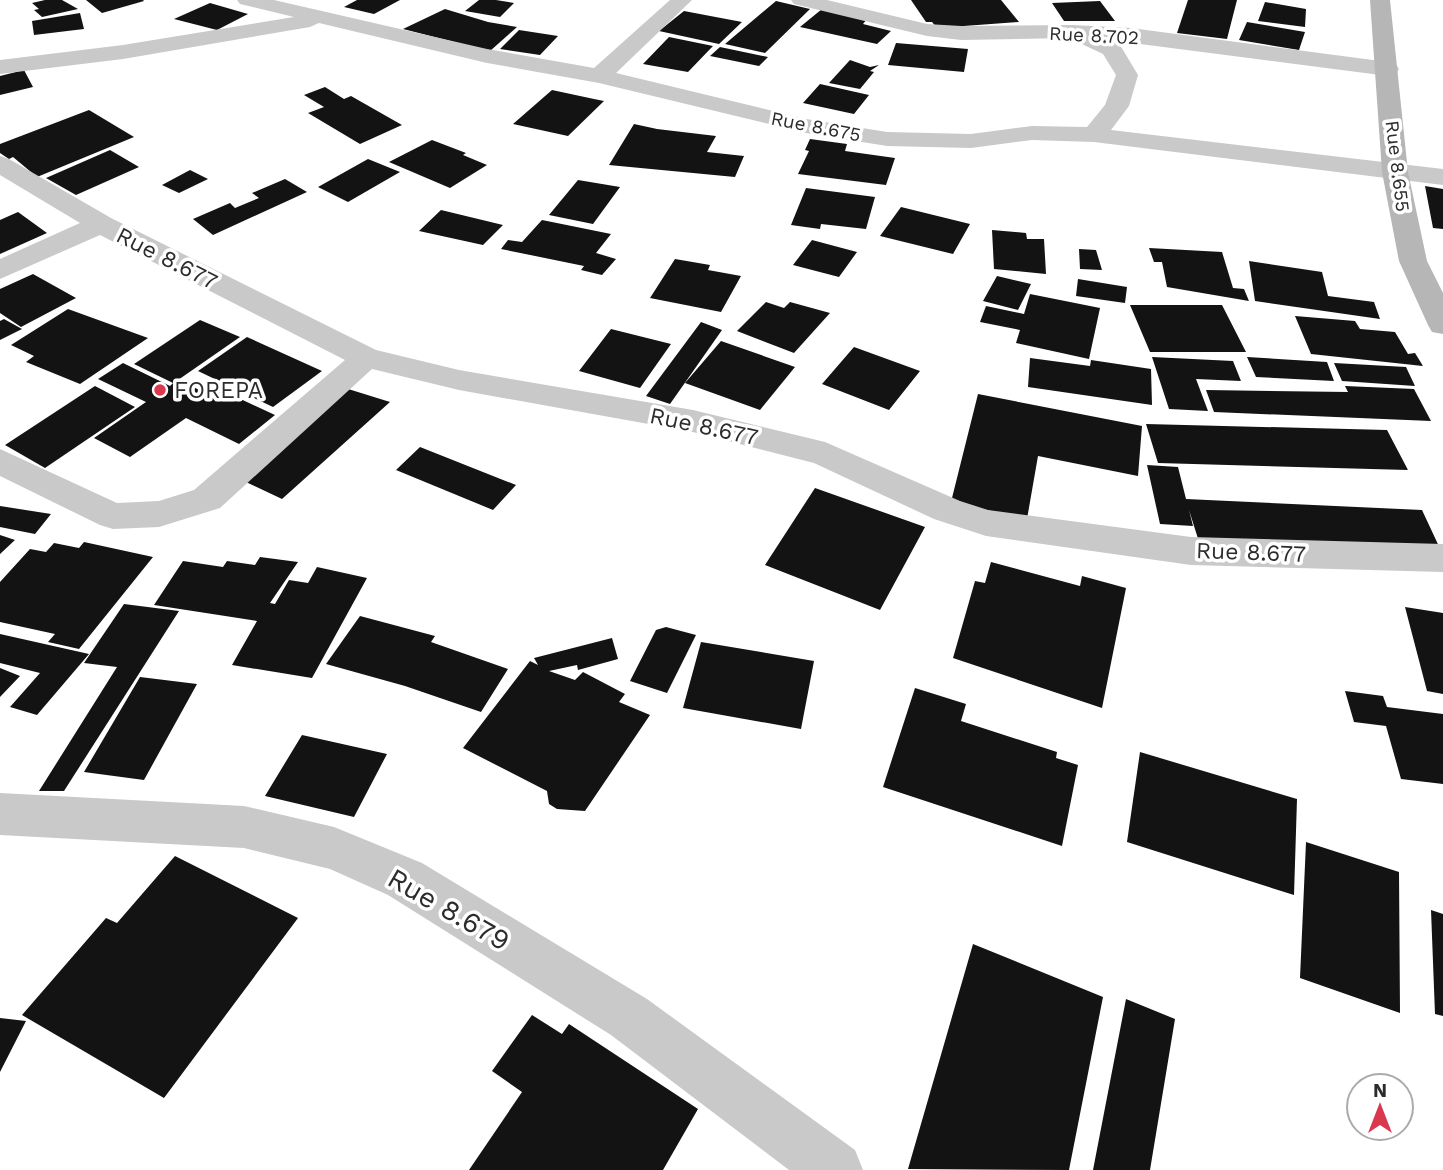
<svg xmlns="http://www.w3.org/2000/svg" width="1443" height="1170" font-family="'Work Sans',sans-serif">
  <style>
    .building { fill: #131313 }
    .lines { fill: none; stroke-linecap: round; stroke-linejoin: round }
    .street { fill: #c9c9c9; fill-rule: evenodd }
    .secondary { fill: #b6b6b6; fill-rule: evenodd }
    .poi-dot { fill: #d9384f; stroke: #fff; stroke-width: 2.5 }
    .labels { text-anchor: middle; stroke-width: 7; stroke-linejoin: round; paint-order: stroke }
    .far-street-label { font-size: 19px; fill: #2c2c2c; stroke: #fff }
    .street-label { font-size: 23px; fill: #2c2c2c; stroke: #fff }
    .poi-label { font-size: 23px; fill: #2c2c2c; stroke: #fff; text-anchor: start }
    .near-street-label { font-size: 28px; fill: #2c2c2c; stroke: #fff }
  </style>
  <rect width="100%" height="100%" fill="#fff"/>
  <!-- building -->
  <path class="building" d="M 45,0 L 62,0 L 78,9 L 42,17 L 34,10 L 39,9 L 32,3 Z
    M 86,0 L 143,0 L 144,1 L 102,13 Z
    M 357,0 L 400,0 L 374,14 L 344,7 Z
    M 479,0 L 496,0 L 514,3 L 500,17 L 465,11 Z
    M 911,0 L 1001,0 L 1019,22 L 937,28 L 932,22 L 926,22 Z
    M 1188,0 L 1237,0 L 1227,39 L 1177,33 Z
    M 776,1 L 810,9 L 765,53 L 725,44 Z
    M 1100,1 L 1115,21 L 1064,21 L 1052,3 Z
    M 1265,2 L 1306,9 L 1305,27 L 1258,21 Z
    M 210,3 L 248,14 L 217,30 L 174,19 Z
    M 445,9 L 488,22 L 517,27 L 490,51 L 403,29 Z
    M 822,9 L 867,19 L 863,24 L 891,31 L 877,44 L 800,27 Z
    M 684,11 L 742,22 L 719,44 L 659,31 Z
    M 80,13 L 84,29 L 34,35 L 32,21 Z
    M 1247,22 L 1305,32 L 1299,50 L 1239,40 Z
    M 519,30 L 558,36 L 540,55 L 500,49 Z
    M 669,37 L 713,46 L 688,72 L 643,64 Z
    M 896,43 L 968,49 L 964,72 L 888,65 Z
    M 720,47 L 768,57 L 759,66 L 710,56 Z
    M 850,60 L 870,67 L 879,65 L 870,71 L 874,72 L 860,89 L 829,83 Z
    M 24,70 L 33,87 L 0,95 L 0,76 Z
    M 820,84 L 869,95 L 854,114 L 803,103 Z
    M 325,87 L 344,99 L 351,96 L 402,125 L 360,144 L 308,113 L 324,107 L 304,95 Z
    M 552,90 L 594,99 L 604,101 L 568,136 L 513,124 Z
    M 89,110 L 134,137 L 37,177 L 13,157 L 9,159 L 0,153 L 0,144 Z
    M 634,124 L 657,129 L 716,136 L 707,152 L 744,156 L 735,177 L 609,165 Z
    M 810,139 L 847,144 L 845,151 L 895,158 L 886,185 L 798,174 L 809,151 L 805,150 Z
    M 432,140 L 466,153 L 463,155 L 487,165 L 450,188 L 389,162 Z
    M 110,150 L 139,167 L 76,195 L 46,178 Z
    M 368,159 L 400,172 L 348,202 L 318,187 Z
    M 190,170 L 208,179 L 179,193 L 162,185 Z
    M 285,179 L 307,192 L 213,235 L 193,219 L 230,203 L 235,208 L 259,198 L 252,193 Z
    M 578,180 L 620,187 L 593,224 L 549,215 Z
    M 1425,186 L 1443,189 L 1443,229 L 1433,228 Z
    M 806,188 L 875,197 L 866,229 L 821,224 L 820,229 L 791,225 Z
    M 901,207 L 970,224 L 953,254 L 880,236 Z
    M 441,210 L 503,225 L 483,245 L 419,231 Z
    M 18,212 L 47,233 L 0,254 L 0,220 Z
    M 542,220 L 611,234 L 596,253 L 616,259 L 602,275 L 581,270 L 584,266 L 501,249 L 508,240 L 522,242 Z
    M 992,230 L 1026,233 L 1027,239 L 1044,239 L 1046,274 L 994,269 Z
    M 812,240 L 857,252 L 839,277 L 793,265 Z
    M 1149,248 L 1222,252 L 1233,288 L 1244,289 L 1249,301 L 1167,287 L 1162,262 L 1154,262 Z
    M 1079,249 L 1096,250 L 1102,270 L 1080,269 Z
    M 675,259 L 710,265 L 708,270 L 741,276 L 721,312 L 650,298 Z
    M 1249,261 L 1322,272 L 1328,296 L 1374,302 L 1380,319 L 1255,301 Z
    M 33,274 L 76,298 L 21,327 L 0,313 L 0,289 Z
    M 997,276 L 1031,284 L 1018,310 L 983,301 Z
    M 1078,279 L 1127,287 L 1125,303 L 1076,296 Z
    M 1030,294 L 1100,308 L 1089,359 L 1016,343 L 1020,330 L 980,322 L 986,306 L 1024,314 Z
    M 766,302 L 784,308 L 790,302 L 830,313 L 794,353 L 737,331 Z
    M 1130,305 L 1222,305 L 1246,352 L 1150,352 Z
    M 68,309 L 148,338 L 80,384 L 26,362 L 34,356 L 11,345 Z
    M 1295,316 L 1355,321 L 1360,329 L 1395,332 L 1408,354 L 1415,353 L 1423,366 L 1311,354 Z
    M 4,319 L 22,329 L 0,340 L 0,321 Z
    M 200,320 L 240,337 L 178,380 L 206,393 L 215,387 L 275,415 L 239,444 L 186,418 L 130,457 L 94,438 L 146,402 L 98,379 L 123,363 L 170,386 L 173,383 L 134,364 Z
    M 701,322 L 722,330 L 670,404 L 646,396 Z
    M 611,329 L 671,344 L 640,388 L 579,371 Z
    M 247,337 L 322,371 L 273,407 L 198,371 Z
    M 721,341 L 795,367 L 760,410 L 685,383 Z
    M 854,347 L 920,371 L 889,410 L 822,384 Z
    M 1152,357 L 1233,361 L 1241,381 L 1196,379 L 1208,411 L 1169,409 Z
    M 1247,357 L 1327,362 L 1334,381 L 1256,377 Z
    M 1030,358 L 1090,366 L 1091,360 L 1151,369 L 1152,405 L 1028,387 Z
    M 1334,363 L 1406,367 L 1415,386 L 1342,381 Z
    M 95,386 L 135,407 L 45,468 L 5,445 Z
    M 1345,386 L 1414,389 L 1431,421 L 1214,412 L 1206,390 L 1348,392 Z
    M 345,388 L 390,402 L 282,499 L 229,474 Z
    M 978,394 L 1142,426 L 1138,476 L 1038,456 L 1027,519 L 951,502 Z
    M 1146,424 L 1387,430 L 1408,470 L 1158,463 Z
    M 420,447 L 516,485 L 493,510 L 396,470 Z
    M 1147,465 L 1178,467 L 1186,499 L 1422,510 L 1443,555 L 1200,545 L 1189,510 L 1193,526 L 1160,524 Z
    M 815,488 L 925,527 L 880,610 L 765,565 Z
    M 0,506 L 51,514 L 35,534 L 0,527 Z
    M 0,535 L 15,540 L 0,554 Z
    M 84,542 L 153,557 L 79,649 L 48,642 L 55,634 L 0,622 L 0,582 L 30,549 L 46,552 L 54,543 L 79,548 Z
    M 260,557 L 298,562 L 270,603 L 275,604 L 289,580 L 308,583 L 317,567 L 367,578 L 312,678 L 232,665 L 257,621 L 154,605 L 183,561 L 223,567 L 227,561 L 255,565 Z
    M 991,562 L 1080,586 L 1082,576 L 1126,588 L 1102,708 L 953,658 L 975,581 L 985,583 Z
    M 124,604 L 179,611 L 64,791 L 39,791 L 117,667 L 84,663 Z
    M 1405,607 L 1443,613 L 1443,694 L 1427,691 Z
    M 360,616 L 435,636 L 431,642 L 508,669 L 481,712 L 405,686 L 326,664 Z
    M 666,627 L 696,635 L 667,693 L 630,681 L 656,630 Z
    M 0,634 L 89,654 L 37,715 L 10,707 L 40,673 L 0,663 Z
    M 612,638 L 618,659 L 578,670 L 577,665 L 549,671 L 575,680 L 583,672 L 625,694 L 619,702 L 650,715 L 585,811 L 557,809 L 549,804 L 547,791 L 463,748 L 530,661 L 538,665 L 534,658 Z
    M 701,642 L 814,661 L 801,729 L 683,708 Z
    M 0,668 L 20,676 L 0,697 Z
    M 140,677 L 197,684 L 144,780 L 84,772 Z
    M 915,688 L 966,704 L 961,721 L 1057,752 L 1056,758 L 1078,765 L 1062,846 L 883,787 Z
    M 1345,691 L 1383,696 L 1387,707 L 1443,714 L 1443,784 L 1401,779 L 1386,726 L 1354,722 Z
    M 302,735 L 387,754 L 354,817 L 265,796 Z
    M 1140,752 L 1297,799 L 1294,895 L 1127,842 Z
    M 1306,842 L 1399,872 L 1400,1013 L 1300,978 Z
    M 175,856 L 298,918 L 164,1098 L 22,1015 L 106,918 L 117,923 Z
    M 1431,910 L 1443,914 L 1443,1016 L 1435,1014 Z
    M 973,944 L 1103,997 L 1069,1170 L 908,1169 Z
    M 1126,999 L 1175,1019 L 1150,1170 L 1093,1170 Z
    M 532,1015 L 562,1034 L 569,1024 L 698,1109 L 663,1170 L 469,1170 L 522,1092 L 492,1071 Z
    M 0,1018 L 26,1021 L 0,1072 Z"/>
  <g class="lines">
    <!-- street -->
    <path class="street" d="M 237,0 L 274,0 L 487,49 L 594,68 L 670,0 L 692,0 L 616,73 L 806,119 L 887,132 L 971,134 L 1032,126 L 1087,127 L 1105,105 L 1116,75 L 1103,54 L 1069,38 L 961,40 L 927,36 L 794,4 L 791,0 L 827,0 L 927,24 L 961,26 L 1073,25 L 1131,28 L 1388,62 L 1396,64 L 1399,69 L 1396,74 L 1388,76 L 1109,40 L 1120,45 L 1138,75 L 1129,106 L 1111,130 L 1443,169 L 1443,185 L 1094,142 L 1032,140 L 971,148 L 887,146 L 806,133 L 599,83 L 487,63 L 319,23 L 310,27 L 123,59 L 0,74 L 0,60 L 123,45 L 294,17 L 240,4 Z
      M 0,156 L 9,159 L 111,218 L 376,350 L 459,370 L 693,410 L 825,442 L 960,501 L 988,510 L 1191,537 L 1443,544 L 1443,572 L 1191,565 L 986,536 L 934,519 L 814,463 L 693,432 L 459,390 L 372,369 L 220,508 L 159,527 L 113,529 L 100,525 L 0,476 L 0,449 L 117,503 L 159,501 L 194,490 L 345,360 L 100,235 L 0,279 L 0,259 L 80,223 L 0,175 Z
      M 0,793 L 244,806 L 334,827 L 422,863 L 647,999 L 855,1150 L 863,1170 L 789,1170 L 611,1035 L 388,895 L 330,869 L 244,848 L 0,835 Z"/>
    <!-- secondary -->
    <path class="secondary" d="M 1370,0 L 1390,0 L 1408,172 L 1427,261 L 1443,293 L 1443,334 L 1432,332 L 1428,325 L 1399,261 L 1382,172 Z"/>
  </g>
  <!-- markers -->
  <circle class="poi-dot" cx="160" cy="390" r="7"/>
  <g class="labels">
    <!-- far-street labels -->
    <g class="far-street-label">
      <text transform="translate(1094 35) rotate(3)" y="7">Rue 8.702</text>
      <text transform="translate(816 126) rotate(11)" y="7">Rue 8.675</text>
      <text transform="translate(1398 166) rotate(83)" y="7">Rue 8.655</text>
    </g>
    <!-- street labels -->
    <g class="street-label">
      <text transform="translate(167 258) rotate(27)" y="8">Rue 8.677</text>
      <text transform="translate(704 426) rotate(12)" y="8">Rue 8.677</text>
      <text transform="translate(1251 552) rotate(2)" y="8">Rue 8.677</text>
    </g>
    <!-- poi labels -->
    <g class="poi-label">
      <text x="174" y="398">FOREPA</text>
    </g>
    <!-- near-street labels -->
    <g class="near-street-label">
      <text transform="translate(449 909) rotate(30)" y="10">Rue 8.679</text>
    </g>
  </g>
  <!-- north arrow -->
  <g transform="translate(1380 1107)"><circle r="33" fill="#ffffff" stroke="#ababab" stroke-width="2"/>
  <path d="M0-5L12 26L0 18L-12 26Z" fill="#d9384f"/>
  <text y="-10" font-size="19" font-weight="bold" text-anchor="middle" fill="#2c2c2c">N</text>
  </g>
</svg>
